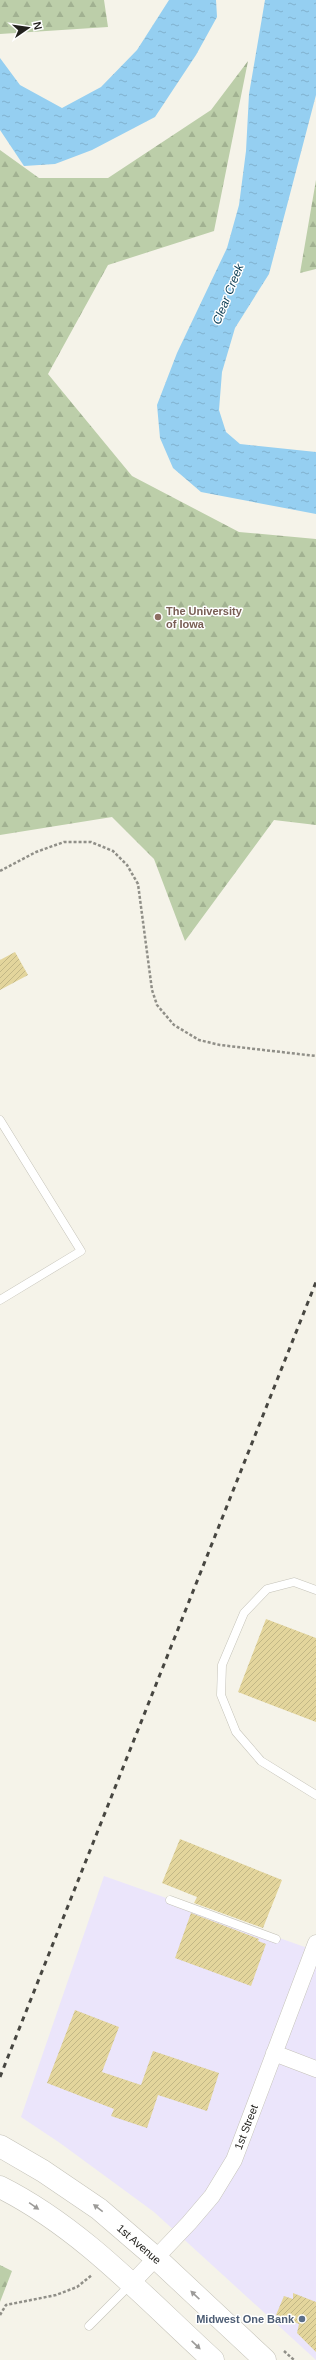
<svg xmlns="http://www.w3.org/2000/svg" width="316" height="2360" font-family="Helvetica,sans-serif">
  <style>
    .commercial { fill: #ebe5fb }
    .forest { fill: url(#forest-firs) }
    .water { fill: url(#water-ripples) }
    .building { fill: url(#building-hatch) }
    .lines { fill: none; stroke-linecap: round; stroke-linejoin: round }
    .service-casing { stroke: #c5c3b9; stroke-width: 9 }
    .minor-casing { stroke: #c5c3b9; stroke-width: 17 }
    .secondary-casing { stroke: #c5c3b9; stroke-width: 23 }
    .path { stroke: #908f88; stroke-width: 2.5; stroke-dasharray: 3 2; stroke-linecap: butt }
    .service { stroke: #fff; stroke-width: 8 }
    .minor { stroke: #fff; stroke-width: 16 }
    .secondary { stroke: #fff; stroke-width: 22 }
    .rail { stroke: #474641; stroke-width: 3; stroke-dasharray: 5 5; stroke-linecap: butt }
    .oneway { fill: #9c9b99 }
    .education-dot { fill: #8d6e63; stroke: #fff; stroke-width: 1.5 }
    .service-dot { fill: #5c6f8a; stroke: #fff; stroke-width: 1.5 }
    .labels { text-anchor: middle; stroke-width: 3; stroke-linejoin: round; paint-order: stroke }
    .education-label { font-size: 11px; font-weight: bold; fill: #785e54; stroke: #fff; text-anchor: start }
    .street-label { font-size: 11px; fill: #22211d; stroke: #fff }
    .service-label { font-size: 11px; font-weight: bold; fill: #4e5e75; stroke: #fff; text-anchor: end }
    .water-label { font-size: 12px; font-style: italic; fill: #083a51; stroke: #fff }
  </style>
  <defs>
    <pattern id="forest-firs" width="22" height="20" patternUnits="userSpaceOnUse"><rect width="22" height="20" fill="#bccea9"/><path d="M5 1l3.5 6h-7zM16 11l3.5 6h-7z" fill="#a1b191"/></pattern>
    <pattern id="water-ripples" width="26" height="14" patternUnits="userSpaceOnUse"><rect width="26" height="14" fill="#95cff1"/><path d="M2 4q2-2 4 0t4 0M15 11q2-2 4 0t4 0" fill="none" stroke="#80b1ce"/></pattern>
    <pattern id="building-hatch" width="6" height="6" patternUnits="userSpaceOnUse"><rect width="6" height="6" fill="#e3d59c"/><path d="M-1 1l2-2M0 6l6-6M5 7l2-2" fill="none" stroke="#c2b786"/></pattern>
  </defs>
  <rect width="100%" height="100%" fill="#f5f3e9"/>
  <!-- commercial -->
  <path class="commercial" d="M 104,1876 L 316,1951 L 316,2360 L 154,2212 L 60,2143 L 21,2117 Z"/>
  <!-- forest -->
  <path class="forest" d="M 0,0 L 104,0 L 108,27 L 0,34 Z
    M 248,61 L 214,231 L 108,265 L 48,374 L 132,476 L 239,532 L 316,539 L 316,825 L 274,820 L 185,941 L 154,859 L 112,817 L 0,835 L 0,150 L 39,178 L 108,178 L 211,110 Z
    M 316,180 L 316,269 L 300,273 Z
    M 0,2265 L 12,2271 L 0,2302 Z"/>
  <!-- water -->
  <path class="water" d="M 169,0 L 216,0 L 217,17 L 196,55 L 155,117 L 92,150 L 55,164 L 24,166 L 0,130 L 0,58 L 20,85 L 62,108 L 101,87 L 137,50 Z
    M 265,0 L 316,0 L 316,95 L 269,274 L 235,328 L 222,372 L 219,410 L 226,432 L 240,444 L 316,452 L 316,514 L 201,492 L 173,468 L 160,438 L 157,405 L 177,353 L 227,248 L 239,205 L 246,151 L 249,94 Z"/>
  <!-- building -->
  <path class="building" d="M 15,952 L 28,975 L 0,990 L 0,960 Z
    M 266,1619 L 316,1638 L 316,1722 L 238,1692 Z
    M 180,1839 L 282,1880 L 263,1928 L 194,1903 L 197,1897 L 162,1883 Z
    M 191,1913 L 259,1939 L 258,1941 L 266,1944 L 251,1986 L 175,1958 Z
    M 75,2010 L 119,2027 L 102,2072 L 141,2085 L 153,2051 L 219,2073 L 207,2111 L 158,2095 L 147,2128 L 111,2116 L 114,2109 L 47,2083 Z
    M 293,2293 L 316,2302 L 316,2352 L 297,2333 L 299,2324 L 276,2315 L 284,2296 L 293,2299 Z"/>
  <g class="lines">
    <!-- service casing -->
    <g class="service-casing">
      <path id="service" d="M 0,1120 L 81,1251 L 0,1300
        M 316,1590 L 294,1582 L 267,1589 L 244,1613 L 222,1665 L 221,1695 L 236,1732 L 261,1761 L 316,1795
        M 170,1900 L 276,1939
        M 89,2326 L 131,2284"/>
    </g>
    <!-- minor casing -->
    <g class="minor-casing">
      <path id="minor" d="M 274,2053 L 316,2069
        M 131,2284 L 189,2223 L 212,2196 L 234,2160 L 316,1943"/>
    </g>
    <!-- secondary casing -->
    <g class="secondary-casing">
      <path id="secondary" d="M 0,2146 L 43,2171 L 99,2209 L 156,2258 L 265,2360
        M 0,2187 C 82,2228 146,2299 213,2360"/>
    </g>
    <!-- path -->
    <path class="path" d="M 0,871 L 36,852 L 64,842 L 91,842 L 113,851 L 127,865 L 138,884 L 152,990 L 157,1005 L 174,1025 L 199,1040 L 220,1045 L 316,1056
      M 0,2315 L 6,2305 L 56,2295 L 77,2287 L 92,2275
      M 284,2351 L 294,2360"/>
    <!-- service -->
    <use href="#service" class="service"/>
    <!-- minor -->
    <use href="#minor" class="minor"/>
    <!-- secondary -->
    <use href="#secondary" class="secondary"/>
    <!-- rail -->
    <path class="rail" d="M 0,2077 L 316,1282"/>
  </g>
  <!-- one-way arrows -->
  <defs><path id="oneway-solid" d="M-6-.8H1V-3.2L6.5 0L1 3.2V.8H-6Z"/></defs>
  <g class="oneway">
    <use href="#oneway-solid" transform="translate(34 2206) rotate(35)"/>
    <use href="#oneway-solid" transform="translate(98 2208) rotate(-142)"/>
    <use href="#oneway-solid" transform="translate(195 2295) rotate(-137)"/>
    <use href="#oneway-solid" transform="translate(196 2345) rotate(43)"/>
  </g>
  <!-- markers -->
  <circle class="education-dot" cx="158" cy="617" r="4"/>
  <circle class="service-dot" cx="302" cy="2319" r="4"/>
  <g class="labels">
    <!-- education labels -->
    <g class="education-label">
      <text x="166" y="615">The University<tspan x="166" dy="13">of Iowa</tspan></text>
    </g>
    <!-- street labels -->
    <g class="street-label">
      <text transform="translate(246 2127) rotate(-69)" y="4">1st Street</text>
      <text transform="translate(139 2244) rotate(41)" y="4">1st Avenue</text>
    </g>
    <!-- service labels -->
    <g class="service-label">
      <text x="294" y="2323">Midwest One Bank</text>
    </g>
    <!-- water labels -->
    <g class="water-label">
      <text transform="translate(228 294) rotate(-68)" y="4">Clear Creek</text>
    </g>
  </g>
  <!-- north arrow -->
  <g transform="translate(28 28) rotate(77)" stroke="#ffffff" stroke-width="3" paint-order="stroke">
  <path d="M0-3L7 15L0 10L-7 15Z" fill="#22211d"/>
  <text y="-6" font-size="11" font-weight="bold" text-anchor="middle" fill="#22211d">N</text>
  </g>
</svg>
